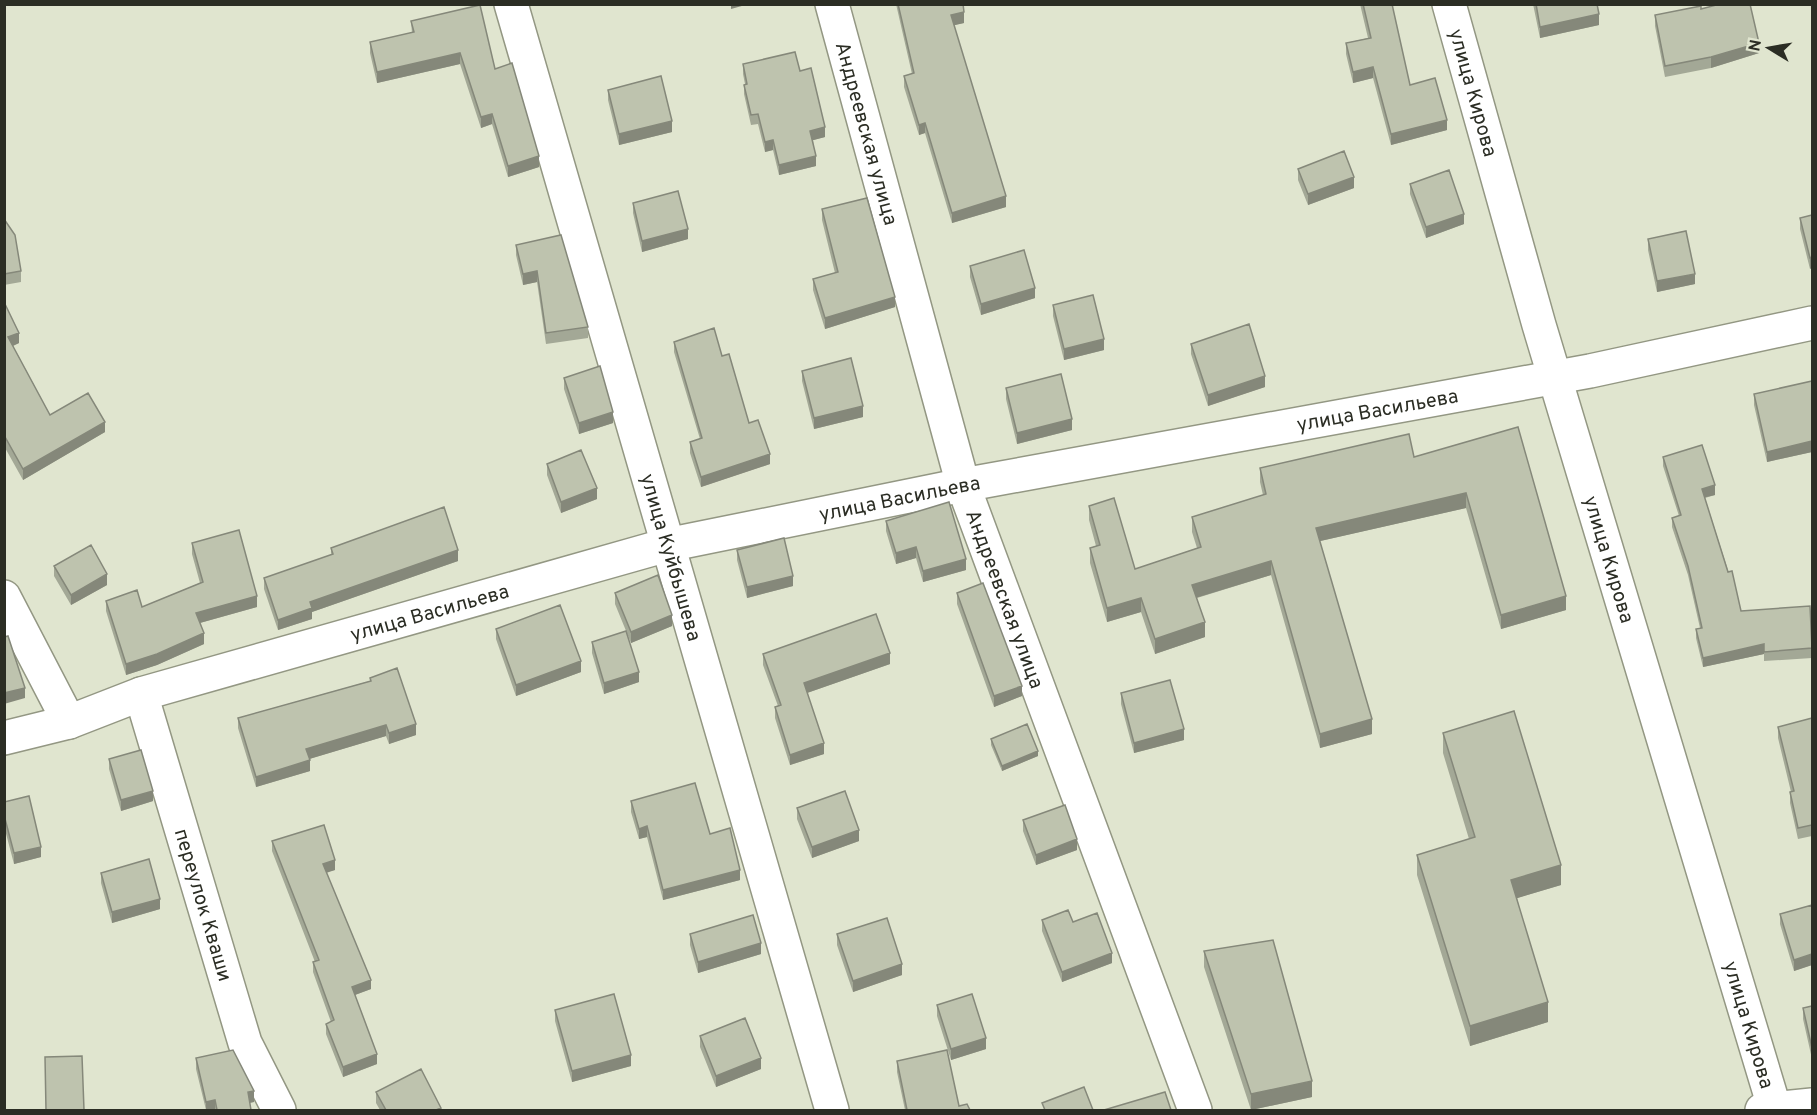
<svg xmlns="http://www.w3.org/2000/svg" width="1817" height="1115" font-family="Overpass,sans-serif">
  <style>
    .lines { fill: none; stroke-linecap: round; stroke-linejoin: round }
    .minor-casing { stroke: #939783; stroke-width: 36 }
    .minor { stroke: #fff; stroke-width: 33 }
    .wall { fill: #a3a896 }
    .shaded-wall { fill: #85887a }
    .building { fill: #bec3ae; stroke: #85887a; stroke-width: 1.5 }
    .labels { text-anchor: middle; stroke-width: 4.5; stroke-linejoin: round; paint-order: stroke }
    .street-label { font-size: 20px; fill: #2b2d24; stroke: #e0e5cf }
  </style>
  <rect width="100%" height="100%" fill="#e0e5cf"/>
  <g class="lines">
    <!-- minor casing -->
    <g class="minor-casing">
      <g id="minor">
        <path id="s1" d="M 511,4 L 832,1110"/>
        <path id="s2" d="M 832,4 L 963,485 L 1195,1110"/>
        <path id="s3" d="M 1449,4 L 1539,325 L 1775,1110"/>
        <path d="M 4,597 L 69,722"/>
        <path id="s4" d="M 141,694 L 245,1043 L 279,1110"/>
        <path id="s5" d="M 4,738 L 69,722 L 141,694 L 667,545 L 963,485 L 1590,371 L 1812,323"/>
        <path d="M 1762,1110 L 1812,1105"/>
      </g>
    </g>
    <!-- minor -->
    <use href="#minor" class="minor"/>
  </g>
  <!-- wall -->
  <path class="wall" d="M 896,4 L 963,4 L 964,23 L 954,25 L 1006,207 L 952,223 L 925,133 L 919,135 L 904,87 L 904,76 L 912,74 Z
    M 1360,4 L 1393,4 L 1392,5 L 1410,85 L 1447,130 L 1391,145 L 1373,78 L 1353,83 L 1346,54 L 1346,43 L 1368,38 Z
    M 1533,4 L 1597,4 L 1599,25 L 1540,38 Z
    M 1701,9 L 1759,53 L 1711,68 L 1665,77 L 1655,26 L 1655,15 Z
    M 411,21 L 495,69 L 539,167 L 508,177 L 492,124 L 481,128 L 460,64 L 377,83 L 370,53 L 370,42 L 412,33 Z
    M 743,64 L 800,71 L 825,137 L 813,140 L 816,166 L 779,175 L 773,150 L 765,152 L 758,124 L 751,125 L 744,94 L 744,85 L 745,84 L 743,74 Z
    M 608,90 L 672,132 L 619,145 L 608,100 Z
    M 1298,169 L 1354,188 L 1308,205 L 1298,180 Z
    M 1410,184 L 1464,224 L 1426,238 L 1410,194 Z
    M 633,203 L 688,239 L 642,252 L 633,213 Z
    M 822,209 L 895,307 L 825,329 L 813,290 L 813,279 L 835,273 L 822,220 Z
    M 1812,215 L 1810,269 L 1800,229 L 1800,218 Z
    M 4,219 L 21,271 L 21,282 L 4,285 Z
    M 1648,239 L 1695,284 L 1657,292 L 1648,250 Z
    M 516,245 L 588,327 L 588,338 L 546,344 L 537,282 L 523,285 L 516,255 Z
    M 970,266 L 1035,298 L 981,315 L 970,277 Z
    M 4,302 L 19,343 L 13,346 L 50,415 L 105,432 L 23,480 L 4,446 Z
    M 1053,305 L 1104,350 L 1064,360 L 1053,316 Z
    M 674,342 L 722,356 L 749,423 L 770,464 L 701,487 L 690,453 L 690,442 L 700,439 L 674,352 Z
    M 1191,344 L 1265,387 L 1208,406 L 1191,354 Z
    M 802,371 L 863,417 L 814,429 L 802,381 Z
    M 564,378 L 613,423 L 579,434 L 564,389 Z
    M 1812,381 L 1812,452 L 1767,462 L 1754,405 L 1754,394 Z
    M 1006,388 L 1072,430 L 1017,444 L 1006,399 Z
    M 1518,427 L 1566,610 L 1501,629 L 1466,508 L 1320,541 L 1372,734 L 1320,748 L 1271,575 L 1197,598 L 1205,637 L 1155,654 L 1141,612 L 1107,622 L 1090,563 L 1090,548 L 1096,546 L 1089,520 L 1089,506 L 1135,569 L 1197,548 L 1192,532 L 1192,517 L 1263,495 L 1260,482 L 1260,468 L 1414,457 Z
    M 1663,457 L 1715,495 L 1705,498 L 1741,611 L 1812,637 L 1812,658 L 1764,661 L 1764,654 L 1703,667 L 1696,638 L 1696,629 L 1700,628 L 1688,575 L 1672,527 L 1672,518 L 1679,516 L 1663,466 Z
    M 547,464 L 597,499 L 561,513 L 547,475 Z
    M 886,521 L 966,570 L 923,582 L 916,558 L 896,564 L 886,531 Z
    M 192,543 L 257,607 L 200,623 L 204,644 L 157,665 L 126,675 L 106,611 L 106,601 L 142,607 L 200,583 L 192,554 Z
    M 331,548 L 458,561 L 312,612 L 312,619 L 278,630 L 264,589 L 264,578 L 331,555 Z
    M 737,550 L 793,586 L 747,598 L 737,560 Z
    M 54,566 L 107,585 L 71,605 L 54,576 Z
    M 615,593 L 672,626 L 631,643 L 615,604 Z
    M 957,593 L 1022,696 L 994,707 L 957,604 Z
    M 496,629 L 581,672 L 516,696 L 496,639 Z
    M 592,642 L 639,682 L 604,694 L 592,653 Z
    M 763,654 L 890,664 L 807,693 L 824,754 L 790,765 L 775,718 L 775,707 L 778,706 L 763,665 Z
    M 370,678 L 416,735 L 389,744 L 386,736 L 309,759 L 310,771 L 256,787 L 238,728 L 238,718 L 370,681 Z
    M 1121,693 L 1184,740 L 1134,753 L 1121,704 Z
    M 1812,718 L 1812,836 L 1798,839 L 1790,803 L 1790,792 L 1791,792 L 1778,738 L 1778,727 Z
    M 1443,733 L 1561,885 L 1517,898 L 1548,1022 L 1470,1046 L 1417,875 L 1417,855 L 1469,839 L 1443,753 Z
    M 991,739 L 1038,756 L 1002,771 L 991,745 Z
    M 109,759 L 153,801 L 121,811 L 109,769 Z
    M 631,801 L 710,834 L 740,880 L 663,900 L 647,837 L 639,839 L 631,812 Z
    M 4,802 L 41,857 L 14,864 L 4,826 Z
    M 797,808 L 859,841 L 812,858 L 797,819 Z
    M 1023,820 L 1077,850 L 1036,865 L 1023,831 Z
    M 272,841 L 335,870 L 326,872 L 371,989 L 355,995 L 377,1064 L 343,1077 L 326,1034 L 326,1024 L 331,1022 L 313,972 L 313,962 L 315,962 L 272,851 Z
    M 101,873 L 160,909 L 112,923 L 101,883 Z
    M 1812,905 L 1812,965 L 1794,971 L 1780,924 L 1780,914 Z
    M 1042,920 L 1073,922 L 1112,963 L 1062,982 L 1042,931 Z
    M 690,934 L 761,954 L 698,973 L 690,945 Z
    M 837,934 L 902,975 L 853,992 L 837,945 Z
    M 1204,951 L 1312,1097 L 1251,1110 L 1204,967 Z
    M 937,1005 L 986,1049 L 951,1060 L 937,1016 Z
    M 1812,1006 L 1812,1059 L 1803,1019 L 1803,1008 Z
    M 555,1010 L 631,1066 L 572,1082 L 555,1021 Z
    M 700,1036 L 761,1069 L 716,1087 L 700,1047 Z
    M 196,1058 L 254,1102 L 249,1103 L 251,1110 L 206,1110 L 196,1069 Z
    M 897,1061 L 959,1106 L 970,1110 L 905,1110 L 897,1072 Z
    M 376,1092 L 441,1110 L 380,1110 L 376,1103 Z"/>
  <!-- shaded-wall -->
  <path class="shaded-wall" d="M 731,4 L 749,4 L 731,9 Z
    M 964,12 L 964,23 L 951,26 L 951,15 Z
    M 1599,14 L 1599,25 L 1540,38 L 1540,27 Z
    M 1759,43 L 1759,53 L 1711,68 L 1711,57 Z
    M 460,53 L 460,64 L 377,83 L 377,72 Z
    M 1373,67 L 1373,78 L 1353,83 L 1353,72 Z
    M 492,114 L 492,124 L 481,128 L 481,117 Z
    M 1447,120 L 1447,130 L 1391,145 L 1391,134 Z
    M 672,121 L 672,132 L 619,145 L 619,134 Z
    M 925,123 L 925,133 L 919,135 L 919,125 Z
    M 825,127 L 825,137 L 810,141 L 810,131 Z
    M 773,140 L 773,150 L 765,152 L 765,142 Z
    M 539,156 L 539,167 L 508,177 L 508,166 Z
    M 816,156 L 816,166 L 779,175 L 779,165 Z
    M 1354,177 L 1354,188 L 1308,205 L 1308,194 Z
    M 1006,196 L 1006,207 L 952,223 L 952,213 Z
    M 1464,214 L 1464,224 L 1426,238 L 1426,227 Z
    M 688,229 L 688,239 L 642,252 L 642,241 Z
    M 1812,257 L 1812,268 L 1810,269 L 1810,258 Z
    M 537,271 L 537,282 L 523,285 L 523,274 Z
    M 1695,274 L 1695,284 L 1657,292 L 1657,281 Z
    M 1035,288 L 1035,298 L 981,315 L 981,304 Z
    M 895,297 L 895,307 L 825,329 L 825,318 Z
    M 19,333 L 19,343 L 8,348 L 8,337 Z
    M 1104,339 L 1104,350 L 1064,360 L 1064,349 Z
    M 1265,376 L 1265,387 L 1208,406 L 1208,395 Z
    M 863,406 L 863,417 L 814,429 L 814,418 Z
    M 613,412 L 613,423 L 579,434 L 579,423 Z
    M 1072,419 L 1072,430 L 1017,444 L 1017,433 Z
    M 105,422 L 105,432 L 23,480 L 23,469 Z
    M 1812,441 L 1812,452 L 1767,462 L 1767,452 Z
    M 770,454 L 770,464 L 701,487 L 701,477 Z
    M 1715,485 L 1715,495 L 1702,498 L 1702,489 Z
    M 597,488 L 597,499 L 561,513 L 561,502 Z
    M 1466,493 L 1466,508 L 1316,542 L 1316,528 Z
    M 916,547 L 916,558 L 896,564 L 896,553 Z
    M 458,550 L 458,561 L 312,612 L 312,619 L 278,630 L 278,620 L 310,602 Z
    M 966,559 L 966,570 L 923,582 L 923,571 Z
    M 1271,561 L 1271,575 L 1192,599 L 1192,585 Z
    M 107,574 L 107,585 L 71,605 L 71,595 Z
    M 793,576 L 793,586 L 747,598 L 747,587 Z
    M 257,596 L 257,607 L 196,624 L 196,613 Z
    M 1566,596 L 1566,610 L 1501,629 L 1501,615 Z
    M 1141,598 L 1141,612 L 1107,622 L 1107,608 Z
    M 672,615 L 672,626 L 631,643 L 631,632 Z
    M 1205,622 L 1205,637 L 1155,654 L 1155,639 Z
    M 204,633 L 204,644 L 157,665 L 126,675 L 126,664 Z
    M 1764,644 L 1764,654 L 1703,667 L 1703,658 Z
    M 890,653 L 890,664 L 804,694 L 804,683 Z
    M 581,661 L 581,672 L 516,696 L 516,685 Z
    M 639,672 L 639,682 L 604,694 L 604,683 Z
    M 1022,686 L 1022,696 L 994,707 L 994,696 Z
    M 25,688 L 25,698 L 4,704 L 4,693 Z
    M 1372,719 L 1372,734 L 1320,748 L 1320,734 Z
    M 416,724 L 416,735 L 389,744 L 389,733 Z
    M 386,725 L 386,736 L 306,760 L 306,749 Z
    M 1184,729 L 1184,740 L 1134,753 L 1134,743 Z
    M 824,743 L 824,754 L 790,765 L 790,755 Z
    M 1038,751 L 1038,756 L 1002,771 L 1002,766 Z
    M 310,760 L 310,771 L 256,787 L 256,777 Z
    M 153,791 L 153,801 L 121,811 L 121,800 Z
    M 647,826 L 647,837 L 639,839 L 639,829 Z
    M 859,830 L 859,841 L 812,858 L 812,847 Z
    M 1077,839 L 1077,850 L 1036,865 L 1036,855 Z
    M 41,847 L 41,857 L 14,864 L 14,853 Z
    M 335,860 L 335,870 L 323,874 L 323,864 Z
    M 1561,865 L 1561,885 L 1511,900 L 1511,880 Z
    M 740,870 L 740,880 L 663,900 L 663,890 Z
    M 160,899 L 160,909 L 112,923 L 112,912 Z
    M 761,943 L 761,954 L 698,973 L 698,962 Z
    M 1112,953 L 1112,963 L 1062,982 L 1062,972 Z
    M 1812,954 L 1812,965 L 1794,971 L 1794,960 Z
    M 902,964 L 902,975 L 853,992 L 853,981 Z
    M 371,980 L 371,989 L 352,996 L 352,987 Z
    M 1548,1002 L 1548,1022 L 1470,1046 L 1470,1026 Z
    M 986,1038 L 986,1049 L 951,1060 L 951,1049 Z
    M 377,1054 L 377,1064 L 343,1077 L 343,1067 Z
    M 631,1055 L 631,1066 L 572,1082 L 572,1071 Z
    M 761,1058 L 761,1069 L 716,1087 L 716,1076 Z
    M 1312,1081 L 1312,1097 L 1251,1110 L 1251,1094 Z
    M 254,1091 L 254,1102 L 248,1103 L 248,1092 Z
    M 215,1100 L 215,1110 L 206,1110 L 206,1102 Z"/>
  <!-- building -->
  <path class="building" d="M 898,4 L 963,4 L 964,12 L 951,15 L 1006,196 L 952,213 L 925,123 L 919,125 L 904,76 L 914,73 Z
    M 1363,4 L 1392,4 L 1410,85 L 1435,78 L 1447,120 L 1391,134 L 1373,67 L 1353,72 L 1346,43 L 1371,38 Z
    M 1536,4 L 1597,4 L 1599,14 L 1540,27 Z
    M 1720,4 L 1750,4 L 1759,43 L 1711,57 L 1665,66 L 1655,15 L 1701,6 L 1701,9 Z
    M 480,5 L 495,69 L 512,63 L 539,156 L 508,166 L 492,114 L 481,117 L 460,53 L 377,72 L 370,42 L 414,32 L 411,21 Z
    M 795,52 L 800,71 L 811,68 L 825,127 L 810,131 L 816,156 L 779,165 L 773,140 L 765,142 L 758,114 L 751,115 L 744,85 L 747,84 L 743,64 Z
    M 661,76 L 672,121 L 619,134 L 608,90 Z
    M 1344,151 L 1354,177 L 1308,194 L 1298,169 Z
    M 1449,170 L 1464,214 L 1426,227 L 1410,184 Z
    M 678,191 L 688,229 L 642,241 L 633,203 Z
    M 867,198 L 895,297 L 825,318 L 813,279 L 838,272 L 822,209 Z
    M 1812,215 L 1812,257 L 1810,258 L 1800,218 Z
    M 4,219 L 15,235 L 21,271 L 4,274 Z
    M 1686,231 L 1695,274 L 1657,281 L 1648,239 Z
    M 561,235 L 588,327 L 546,333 L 537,271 L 523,274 L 516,245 Z
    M 1024,250 L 1035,288 L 981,304 L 970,266 Z
    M 1093,295 L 1104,339 L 1064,349 L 1053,305 Z
    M 4,302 L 19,333 L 8,337 L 50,415 L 88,393 L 105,422 L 23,469 L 4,435 Z
    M 1249,324 L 1265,376 L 1208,395 L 1191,344 Z
    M 714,328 L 722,356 L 729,354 L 749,423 L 758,420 L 770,454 L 701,477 L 690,442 L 702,438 L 674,342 Z
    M 851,358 L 863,406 L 814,418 L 802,371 Z
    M 600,366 L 613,412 L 579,423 L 564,378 Z
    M 1061,374 L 1072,419 L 1017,433 L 1006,388 Z
    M 1812,381 L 1812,441 L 1767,452 L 1754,394 Z
    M 1518,427 L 1566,596 L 1501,615 L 1466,493 L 1316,528 L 1372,719 L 1320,734 L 1271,561 L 1192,585 L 1205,622 L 1155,639 L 1141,598 L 1107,608 L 1090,548 L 1100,545 L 1089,506 L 1114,498 L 1135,569 L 1201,547 L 1192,517 L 1266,494 L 1260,468 L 1409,434 L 1414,457 Z
    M 1702,445 L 1715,485 L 1702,489 L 1728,572 L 1732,571 L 1741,611 L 1810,606 L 1812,648 L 1764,652 L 1764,644 L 1703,658 L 1696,629 L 1702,628 L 1688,566 L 1672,518 L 1681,515 L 1663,457 Z
    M 581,450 L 597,488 L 561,502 L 547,464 Z
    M 949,502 L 966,559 L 923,571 L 916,547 L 896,553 L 886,521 Z
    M 444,507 L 458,550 L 310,602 L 312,608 L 278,620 L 264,578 L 333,554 L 331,548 Z
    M 239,530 L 257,596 L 196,613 L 204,633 L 157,654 L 126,664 L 106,601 L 137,590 L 142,607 L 203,582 L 192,543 Z
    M 784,538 L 793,576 L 747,587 L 737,550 Z
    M 91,545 L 107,574 L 71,595 L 54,566 Z
    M 658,575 L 672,615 L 631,632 L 615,593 Z
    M 983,583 L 1022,686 L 994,696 L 957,593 Z
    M 560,605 L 581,661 L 516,685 L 496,629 Z
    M 876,614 L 890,653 L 804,683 L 824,743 L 790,755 L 775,707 L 781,705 L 763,654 Z
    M 626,631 L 639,672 L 604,683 L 592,642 Z
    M 8,636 L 25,688 L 4,693 L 4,637 Z
    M 397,668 L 416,724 L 389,733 L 386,725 L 306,749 L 310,760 L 256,777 L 238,718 L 371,681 L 370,678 Z
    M 1170,680 L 1184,729 L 1134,743 L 1121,693 Z
    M 1514,711 L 1561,865 L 1511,880 L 1548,1002 L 1470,1026 L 1417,855 L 1475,837 L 1443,733 Z
    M 1812,718 L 1812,825 L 1798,828 L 1790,792 L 1794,791 L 1778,727 Z
    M 1027,724 L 1038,751 L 1002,766 L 991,739 Z
    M 141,750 L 153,791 L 121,800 L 109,759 Z
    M 695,783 L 710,834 L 730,828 L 740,870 L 663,890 L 647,826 L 639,829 L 631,801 Z
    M 845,791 L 859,830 L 812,847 L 797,808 Z
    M 29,796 L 41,847 L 14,853 L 4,815 L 4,802 Z
    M 1065,805 L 1077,839 L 1036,855 L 1023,820 Z
    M 324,825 L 335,860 L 323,864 L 371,980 L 352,987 L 377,1054 L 343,1067 L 326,1024 L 334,1020 L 313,962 L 319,960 L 272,841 Z
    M 149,859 L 160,899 L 112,912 L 101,873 Z
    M 1812,905 L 1812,954 L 1794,960 L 1780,914 Z
    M 1068,910 L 1073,922 L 1097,913 L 1112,953 L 1062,972 L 1042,920 Z
    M 753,915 L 761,943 L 698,962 L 690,934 Z
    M 887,918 L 902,964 L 853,981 L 837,934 Z
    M 1273,940 L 1312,1081 L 1251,1094 L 1204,951 Z
    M 614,994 L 631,1055 L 572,1071 L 555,1010 Z
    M 972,994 L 986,1038 L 951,1049 L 937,1005 Z
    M 1812,1006 L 1812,1048 L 1803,1008 Z
    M 745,1018 L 761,1058 L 716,1076 L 700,1036 Z
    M 233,1050 L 254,1091 L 248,1092 L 251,1110 L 217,1110 L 215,1100 L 206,1102 L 196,1058 Z
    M 947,1050 L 959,1106 L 967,1104 L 970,1110 L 907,1110 L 897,1061 Z
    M 82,1056 L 84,1110 L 46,1110 L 45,1057 Z
    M 421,1069 L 441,1108 L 436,1110 L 386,1110 L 376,1092 Z
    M 1084,1087 L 1093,1110 L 1045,1110 L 1042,1103 Z
    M 1165,1092 L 1171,1110 L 1104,1110 Z"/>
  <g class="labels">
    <!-- street labels -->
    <g class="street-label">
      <text dy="7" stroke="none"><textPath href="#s3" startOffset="92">улица Кирова</textPath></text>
      <text dy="7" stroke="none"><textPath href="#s2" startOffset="134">Андреевская улица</textPath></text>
      <text dy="7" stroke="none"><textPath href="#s5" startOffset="1414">улица Васильева</textPath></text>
      <text dy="7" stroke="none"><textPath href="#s5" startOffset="928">улица Васильева</textPath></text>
      <text dy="7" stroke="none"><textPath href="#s1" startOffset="576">улица Куйбышева</textPath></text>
      <text dy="7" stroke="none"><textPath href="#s3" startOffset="578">улица Кирова</textPath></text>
      <text dy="7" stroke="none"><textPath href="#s2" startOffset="620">Андреевская улица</textPath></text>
      <text dy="7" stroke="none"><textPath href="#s5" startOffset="444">улица Васильева</textPath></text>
      <text dy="7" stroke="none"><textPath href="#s4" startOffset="220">переулок Кваши</textPath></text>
      <text dy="7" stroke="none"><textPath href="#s3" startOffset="1064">улица Кирова</textPath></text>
    </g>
  </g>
  <!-- border -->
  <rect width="1817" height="1115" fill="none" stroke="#2b2d24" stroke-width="12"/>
  <!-- north arrow -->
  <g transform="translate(1769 48) rotate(281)" stroke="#e0e5cf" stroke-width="4.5" paint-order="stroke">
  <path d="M0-4.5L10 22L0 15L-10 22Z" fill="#2b2d24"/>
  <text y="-9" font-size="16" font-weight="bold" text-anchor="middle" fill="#2b2d24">N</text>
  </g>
</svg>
